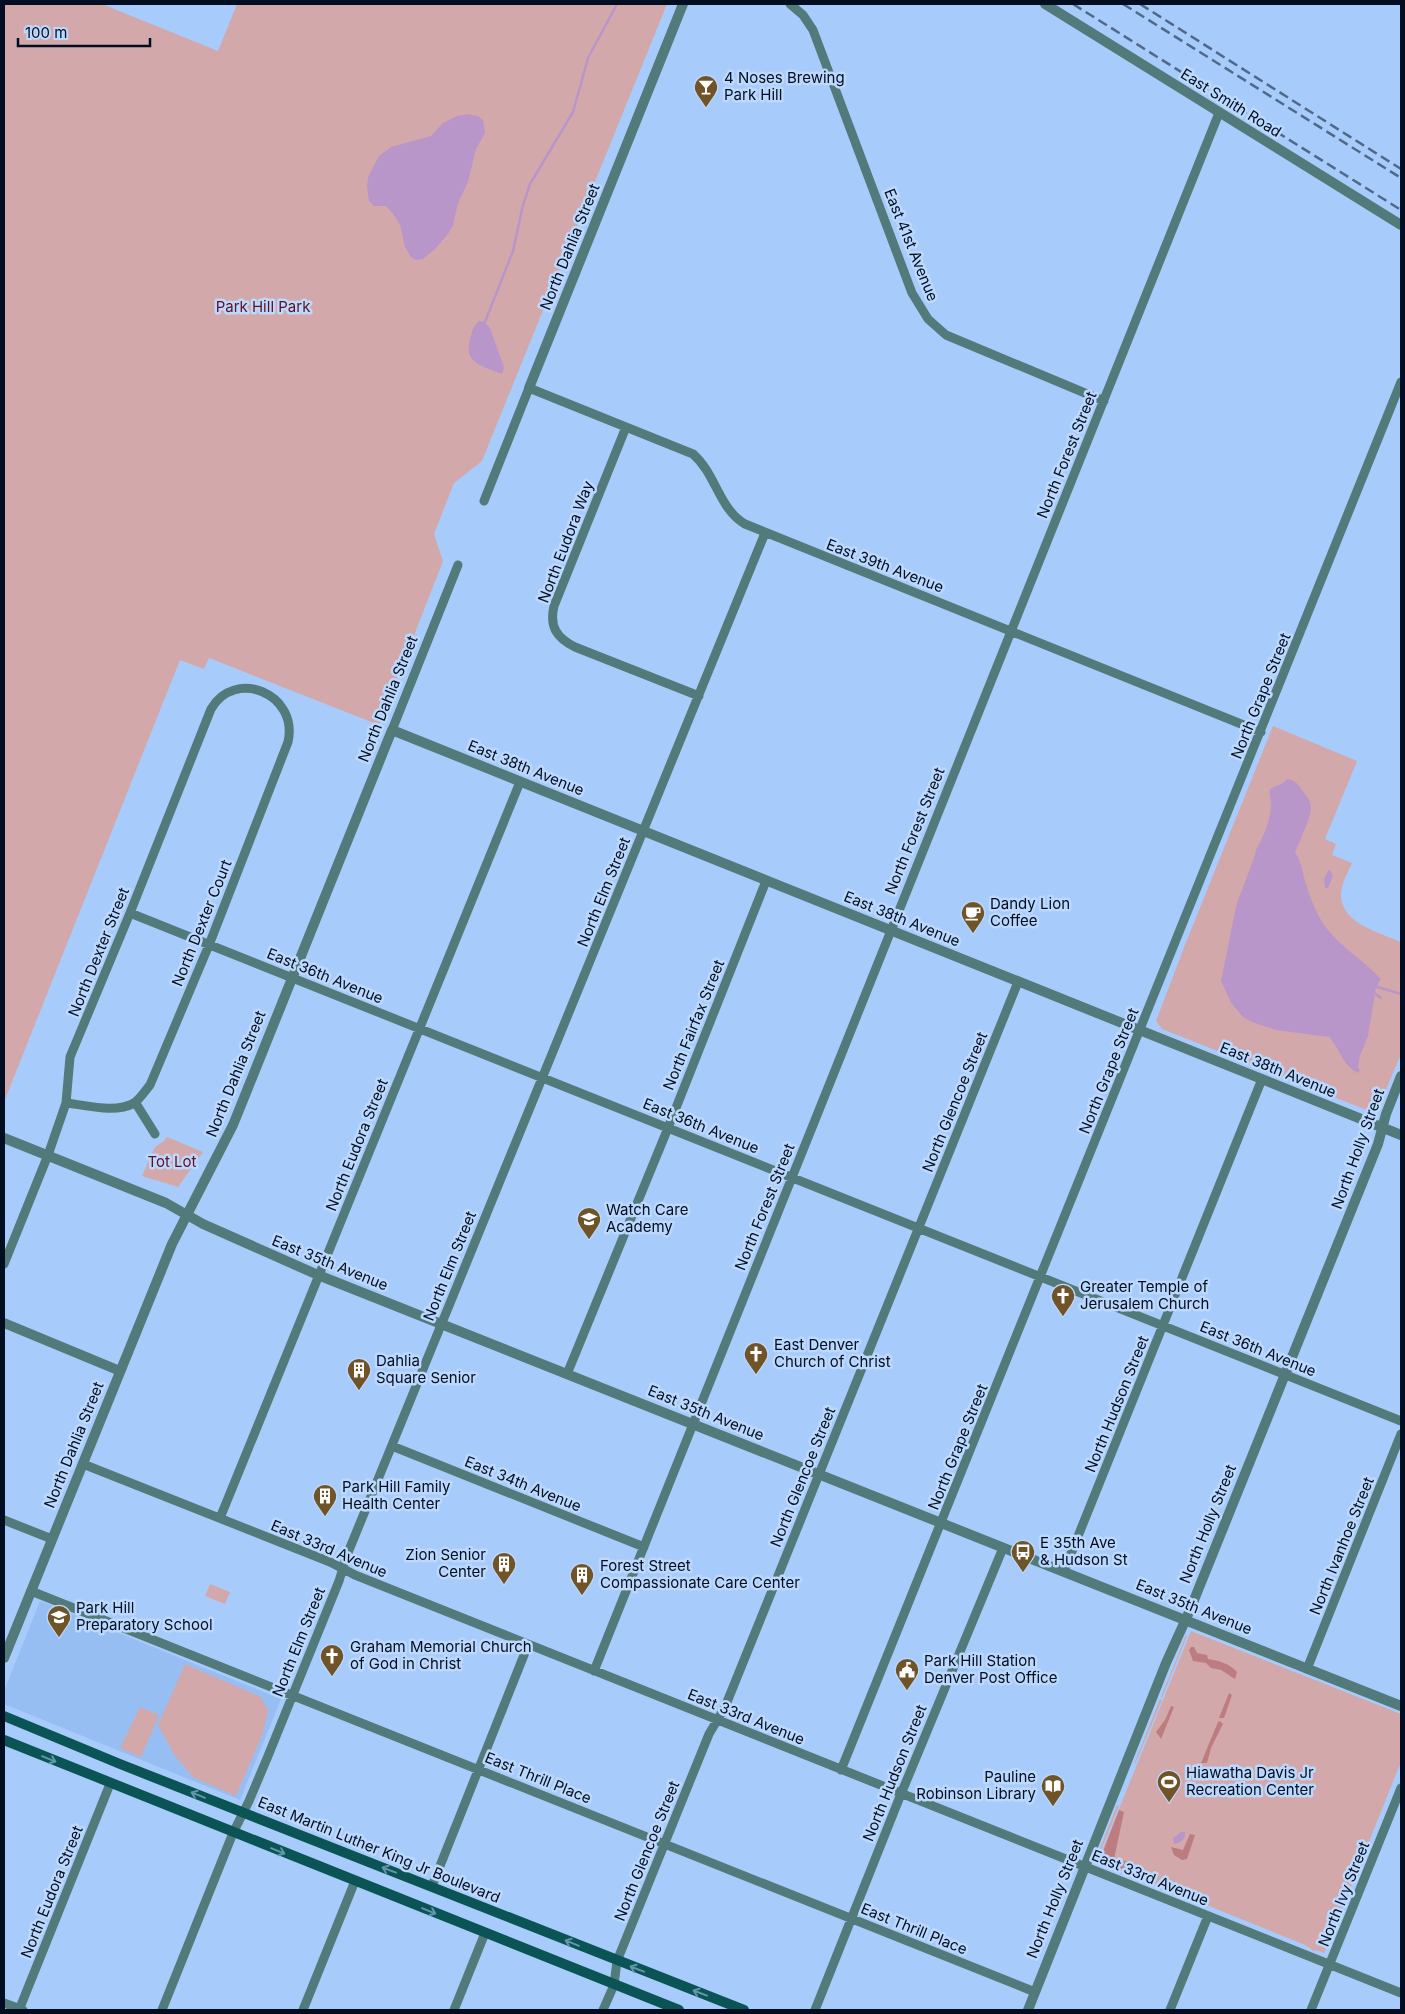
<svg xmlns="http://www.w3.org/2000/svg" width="1405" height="2014" font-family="Inter,sans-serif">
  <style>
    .built { fill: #97bef2 }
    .green { fill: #d3a8aa }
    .forest { fill: #bd7c80 }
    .water { fill: #b996c9 }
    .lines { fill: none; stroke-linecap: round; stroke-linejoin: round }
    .stream { stroke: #b996c9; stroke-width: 2.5 }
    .minor { stroke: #537a7a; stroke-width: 9 }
    .tertiary { stroke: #537a7a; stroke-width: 10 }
    .secondary { stroke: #0a5455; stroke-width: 10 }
    .rail { stroke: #506889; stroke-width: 2.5; stroke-dasharray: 10 5; stroke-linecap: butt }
    .oneway { stroke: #6396a8 }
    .labels { text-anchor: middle; stroke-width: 5; stroke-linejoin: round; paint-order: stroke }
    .poi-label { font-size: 15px; fill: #010e22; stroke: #bcd8fc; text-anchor: start }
    .street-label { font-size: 15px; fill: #010e22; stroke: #bcd8fc }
    .park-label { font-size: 15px; fill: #601020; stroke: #bcd8fc }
  </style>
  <rect width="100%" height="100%" fill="#a7cbfb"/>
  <!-- built -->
  <path class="built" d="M 40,1601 L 281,1699 L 240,1800 L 4,1704 L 4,1691 Z"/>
  <!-- green -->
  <path class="green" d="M 4,4 L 102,4 L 218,51 L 237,4 L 667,4 L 482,461 L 454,483 L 434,534 L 443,561 L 379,725 L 209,658 L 204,669 L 180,660 L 4,1102 Z
    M 1273,726 L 1357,761 L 1325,839 L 1336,844 L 1332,855 L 1352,863 C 1348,872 1342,882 1341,893 C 1339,923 1380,933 1401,942 L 1401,1054 L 1379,1106 L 1375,1109 L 1369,1111 L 1162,1029 L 1156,1021 L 1185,945 Z
    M 167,1137 L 203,1152 L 178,1187 L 142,1176 L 155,1147 L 164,1141 Z
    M 210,1584 L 230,1592 L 225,1604 L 205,1596 Z
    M 1191,1631 L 1401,1714 L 1401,1762 L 1324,1953 L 1316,1950 L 1314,1951 L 1305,1945 L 1098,1861 Z
    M 1186,1635 L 1187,1636 L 1162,1698 L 1161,1697 Z
    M 185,1664 L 261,1697 L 268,1710 L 263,1733 L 236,1796 L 194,1778 L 175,1756 L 158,1725 Z
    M 1160,1699 L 1162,1700 L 1135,1764 L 1134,1764 Z
    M 140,1707 L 159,1715 L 141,1757 L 120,1748 Z
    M 1117,1805 L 1119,1806 L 1098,1857 L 1097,1856 Z"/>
  <!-- forest -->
  <path class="forest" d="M 1191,1647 L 1194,1647 L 1197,1653 L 1207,1655 L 1208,1659 C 1219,1661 1229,1663 1237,1672 L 1235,1679 L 1221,1670 L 1211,1668 L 1206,1663 L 1193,1661 L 1189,1650 Z
    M 1229,1693 L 1232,1695 L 1224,1718 L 1219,1718 Z
    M 1171,1706 L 1174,1707 L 1161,1739 L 1156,1732 L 1165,1720 Z
    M 1220,1721 L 1223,1724 L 1211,1748 L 1207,1763 L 1201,1763 L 1218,1722 Z
    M 1119,1810 L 1124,1812 L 1114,1859 L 1135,1863 L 1132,1873 L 1103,1861 L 1101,1857 Z
    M 1190,1834 L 1195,1835 L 1187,1859 L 1182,1860 L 1174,1855 L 1171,1847 L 1183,1850 Z"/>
  <!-- water -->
  <path class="water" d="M 467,114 L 478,116 L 483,120 L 485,133 L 476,149 L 468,182 L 458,203 L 453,225 L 448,234 L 435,249 L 423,259 L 416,260 L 411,257 L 405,247 L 400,225 L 394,215 L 386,206 L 374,206 L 369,201 L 367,187 L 368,177 L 379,156 L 391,147 L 431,136 L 443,123 L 457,116 Z
    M 479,321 L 485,322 L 490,328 L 504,367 L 502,374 C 483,366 463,364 470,339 C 472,332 473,326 479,321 Z
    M 1287,779 C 1295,780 1297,783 1302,790 C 1306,795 1311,801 1311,807 C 1312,815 1299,843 1295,852 C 1301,861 1302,870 1305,881 C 1309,894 1314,908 1321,920 C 1337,946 1362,958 1381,979 L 1376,987 L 1368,1036 L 1360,1056 L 1358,1068 L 1360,1070 L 1358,1073 C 1343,1066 1340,1049 1329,1037 L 1276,1030 L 1252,1022 L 1243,1017 L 1231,1003 L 1221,981 L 1236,906 L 1255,855 C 1255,849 1259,846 1261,840 C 1266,831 1271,815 1271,805 C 1271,799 1269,795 1270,789 L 1283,783 Z
    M 1330,870 L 1333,876 L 1328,888 L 1325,888 L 1324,879 L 1328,871 Z
    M 1181,1832 L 1185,1832 C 1186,1839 1181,1843 1174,1844 L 1173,1838 Z"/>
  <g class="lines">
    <!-- stream -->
    <path class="stream" d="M 485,322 L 513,251 L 523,205 L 530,184 L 573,112 L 588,58 L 617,4
      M 1374,986 L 1401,994
      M 1373,992 L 1381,998"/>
    <!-- minor -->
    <path class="minor" d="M 790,4 L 803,15 L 813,30 L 912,293 L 928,319 L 946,335 L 1104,401
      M 626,427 L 554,606 C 549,627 557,638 575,647 L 699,696
      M 484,501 L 529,388 L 693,454 C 716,474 719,509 745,524 L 1261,732
      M 392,730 L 458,565
      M 130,913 L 1401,1421
      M 135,1102 L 155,1134
      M 4,1264 L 48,1155 L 66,1103 L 70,1057 L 130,913 L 211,709 C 234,668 299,693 288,742 L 209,945 L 150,1085 C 145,1091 140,1099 134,1103 C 115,1114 86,1105 66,1103
      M 567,1374 L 668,1128 L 766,881
      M 392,1446 L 644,1547
      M 83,1464 L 330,1562 L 355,1575 L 1401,1993
      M 220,1518 L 520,782
      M 4,1520 L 52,1539
      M 1064,1571 L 1262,1079
      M 31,1591 L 1035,1992
      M 1307,1669 L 1401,1434
      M 594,1671 L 1219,113
      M 841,1770 L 1401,382
      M 432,1886 L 528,1645
      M 4,2003 L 23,2010
      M 19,2010 L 110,1784
      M 162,2010 L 233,1833 L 249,1801 L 268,1756 L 339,1581 L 347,1555 L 765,533
      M 303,2010 L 355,1881
      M 454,2010 L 485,1933
      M 603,2010 L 614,1985 L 617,1961 L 709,1734 L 725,1707 L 1018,982
      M 815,2010 L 901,1794 L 1003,1548
      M 1170,2010 L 1208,1916
      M 1311,2010 L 1401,1788"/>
    <!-- tertiary -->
    <path class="tertiary" d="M 1045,4 L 1401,225
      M 529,388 L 683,4
      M 4,1138 L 166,1203 L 203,1224 L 318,1275 L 1401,1706
      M 4,1323 L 120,1371
      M 4,1658 L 172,1244 L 233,1125 L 392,730 L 1401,1135
      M 1028,2010 L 1166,1663 L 1190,1610 L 1378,1144 L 1386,1114 L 1401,1076"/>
    <!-- secondary -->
    <path class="secondary" d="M 4,1716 L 120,1764 L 744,2010
      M 4,1740 L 679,2010"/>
    <!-- rail -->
    <path class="rail" d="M 1073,4 L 1401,210
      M 1123,4 L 1401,178
      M 1140,4 L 1401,169"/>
  </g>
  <!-- one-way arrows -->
  <defs><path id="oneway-shaft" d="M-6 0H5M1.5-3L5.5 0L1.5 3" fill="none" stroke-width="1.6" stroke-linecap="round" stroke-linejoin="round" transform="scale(1.25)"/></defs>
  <g class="oneway">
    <use href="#oneway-shaft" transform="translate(49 1759) rotate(22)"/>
    <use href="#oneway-shaft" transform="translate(198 1795) rotate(-158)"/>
    <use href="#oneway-shaft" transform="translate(278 1851) rotate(22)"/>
    <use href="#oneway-shaft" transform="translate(389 1870) rotate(-159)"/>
    <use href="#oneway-shaft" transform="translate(429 1911) rotate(22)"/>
    <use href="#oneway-shaft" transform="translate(572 1943) rotate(-158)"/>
    <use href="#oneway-shaft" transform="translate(637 1969) rotate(-159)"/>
    <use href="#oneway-shaft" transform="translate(700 1993) rotate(-159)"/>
  </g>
  <!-- icons -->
  <defs>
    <g id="bar-pin" transform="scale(1.25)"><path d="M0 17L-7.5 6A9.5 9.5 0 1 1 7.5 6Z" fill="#705327" stroke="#bcd8fc"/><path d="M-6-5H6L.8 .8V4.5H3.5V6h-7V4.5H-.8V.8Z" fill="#fff"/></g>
    <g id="cafe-pin" transform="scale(1.25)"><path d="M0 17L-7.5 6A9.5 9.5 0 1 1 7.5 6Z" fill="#705327" stroke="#bcd8fc"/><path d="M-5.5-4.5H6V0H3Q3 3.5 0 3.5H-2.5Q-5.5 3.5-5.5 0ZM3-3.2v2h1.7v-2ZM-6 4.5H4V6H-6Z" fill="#fff"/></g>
    <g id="school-pin" transform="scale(1.25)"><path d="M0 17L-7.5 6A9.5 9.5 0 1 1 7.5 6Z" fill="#705327" stroke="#bcd8fc"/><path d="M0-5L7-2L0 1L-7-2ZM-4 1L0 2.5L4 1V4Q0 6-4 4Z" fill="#fff"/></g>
    <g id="church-pin" transform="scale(1.25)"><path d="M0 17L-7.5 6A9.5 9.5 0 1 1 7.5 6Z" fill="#705327" stroke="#bcd8fc"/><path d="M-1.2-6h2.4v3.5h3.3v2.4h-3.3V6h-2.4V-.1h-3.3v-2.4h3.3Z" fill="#fff"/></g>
    <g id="building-pin" transform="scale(1.25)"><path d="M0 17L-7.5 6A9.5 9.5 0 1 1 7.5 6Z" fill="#705327" stroke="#bcd8fc"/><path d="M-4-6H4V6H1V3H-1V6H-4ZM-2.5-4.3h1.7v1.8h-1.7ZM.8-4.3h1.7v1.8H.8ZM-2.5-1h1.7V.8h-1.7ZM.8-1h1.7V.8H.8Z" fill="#fff"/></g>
    <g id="bus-pin" transform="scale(1.25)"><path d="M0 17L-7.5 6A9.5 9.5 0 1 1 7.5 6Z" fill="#705327" stroke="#bcd8fc"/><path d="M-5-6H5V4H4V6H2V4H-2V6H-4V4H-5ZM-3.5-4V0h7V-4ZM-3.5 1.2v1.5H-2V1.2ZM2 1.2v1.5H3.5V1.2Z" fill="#fff"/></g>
    <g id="civic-pin" transform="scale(1.25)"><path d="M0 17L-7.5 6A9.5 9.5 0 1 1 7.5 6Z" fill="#705327" stroke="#bcd8fc"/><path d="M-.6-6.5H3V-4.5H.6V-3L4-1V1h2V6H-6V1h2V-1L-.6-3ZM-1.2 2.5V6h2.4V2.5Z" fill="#fff"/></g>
    <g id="stadium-pin" transform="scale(1.25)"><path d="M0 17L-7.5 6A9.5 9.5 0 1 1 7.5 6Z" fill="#705327" stroke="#bcd8fc"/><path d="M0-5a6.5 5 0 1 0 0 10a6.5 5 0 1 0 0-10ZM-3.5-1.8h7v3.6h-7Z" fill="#fff"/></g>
    <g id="library-pin" transform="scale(1.25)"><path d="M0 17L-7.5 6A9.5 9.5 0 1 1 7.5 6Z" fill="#705327" stroke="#bcd8fc"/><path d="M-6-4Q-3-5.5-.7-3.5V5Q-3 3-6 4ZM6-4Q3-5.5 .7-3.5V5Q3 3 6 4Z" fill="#fff"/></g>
  </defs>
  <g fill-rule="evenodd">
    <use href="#bar-pin" x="706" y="87"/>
    <use href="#cafe-pin" x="973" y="913"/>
    <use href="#school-pin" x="589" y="1219"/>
    <use href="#church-pin" x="1063" y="1296"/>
    <use href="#church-pin" x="756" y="1354"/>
    <use href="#building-pin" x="359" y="1370"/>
    <use href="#building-pin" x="325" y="1496"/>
    <use href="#bus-pin" x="1023" y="1552"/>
    <use href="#building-pin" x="504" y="1564"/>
    <use href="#building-pin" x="582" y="1575"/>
    <use href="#school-pin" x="59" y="1617"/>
    <use href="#church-pin" x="332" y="1656"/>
    <use href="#civic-pin" x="907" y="1670"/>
    <use href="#stadium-pin" x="1169" y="1782"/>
    <use href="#library-pin" x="1053" y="1786"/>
  </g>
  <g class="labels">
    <!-- poi labels -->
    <g class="poi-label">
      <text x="724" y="83">4 Noses Brewing<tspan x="724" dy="17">Park Hill</tspan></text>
      <text x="990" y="909">Dandy Lion<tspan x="990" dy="17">Coffee</tspan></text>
      <text x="606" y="1215">Watch Care<tspan x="606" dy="17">Academy</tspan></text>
      <text x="1080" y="1292">Greater Temple of<tspan x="1080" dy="17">Jerusalem Church</tspan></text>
      <text x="774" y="1350">East Denver<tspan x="774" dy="17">Church of Christ</tspan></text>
      <text x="376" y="1366">Dahlia<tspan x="376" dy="17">Square Senior</tspan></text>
      <text x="342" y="1492">Park Hill Family<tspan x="342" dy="17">Health Center</tspan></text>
      <text x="1040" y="1548">E 35th Ave<tspan x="1040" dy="17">&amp; Hudson St</tspan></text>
      <text x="486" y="1560" text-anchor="end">Zion Senior<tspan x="486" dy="17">Center</tspan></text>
      <text x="600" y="1571">Forest Street<tspan x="600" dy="17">Compassionate Care Center</tspan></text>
      <text x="76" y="1613">Park Hill<tspan x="76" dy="17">Preparatory School</tspan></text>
      <text x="350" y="1652">Graham Memorial Church<tspan x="350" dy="17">of God in Christ</tspan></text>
      <text x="924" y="1666">Park Hill Station<tspan x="924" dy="17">Denver Post Office</tspan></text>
      <text x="1186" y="1778">Hiawatha Davis Jr<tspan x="1186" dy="17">Recreation Center</tspan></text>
      <text x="1036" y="1782" text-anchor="end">Pauline<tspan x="1036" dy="17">Robinson Library</tspan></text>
    </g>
    <!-- street labels -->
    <g class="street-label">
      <text transform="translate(1231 103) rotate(32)" y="5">East Smith Road</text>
      <text transform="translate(911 245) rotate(68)" y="5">East 41st Avenue</text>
      <text transform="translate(570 247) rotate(-68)" y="5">North Dahlia Street</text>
      <text transform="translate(1067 455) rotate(-68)" y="5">North Forest Street</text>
      <text transform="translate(566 542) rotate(-69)" y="5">North Eudora Way</text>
      <text transform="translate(885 566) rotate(21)" y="5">East 39th Avenue</text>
      <text transform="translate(1261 696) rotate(-68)" y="5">North Grape Street</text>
      <text transform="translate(388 699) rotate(-68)" y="5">North Dahlia Street</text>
      <text transform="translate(526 768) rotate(22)" y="5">East 38th Avenue</text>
      <text transform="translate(915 831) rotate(-68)" y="5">North Forest Street</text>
      <text transform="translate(604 892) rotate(-68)" y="5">North Elm Street</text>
      <text transform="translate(902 919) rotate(22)" y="5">East 38th Avenue</text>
      <text transform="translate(202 923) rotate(-68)" y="5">North Dexter Court</text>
      <text transform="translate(99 952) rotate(-68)" y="5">North Dexter Street</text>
      <text transform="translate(325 976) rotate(22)" y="5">East 36th Avenue</text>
      <text transform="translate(694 1025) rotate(-68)" y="5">North Fairfax Street</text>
      <text transform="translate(1278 1070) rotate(22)" y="5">East 38th Avenue</text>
      <text transform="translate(1109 1071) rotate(-68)" y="5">North Grape Street</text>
      <text transform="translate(236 1074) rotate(-68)" y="5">North Dahlia Street</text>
      <text transform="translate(955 1102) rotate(-68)" y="5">North Glencoe Street</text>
      <text transform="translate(701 1126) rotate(22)" y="5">East 36th Avenue</text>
      <text transform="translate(357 1145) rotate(-68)" y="5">North Eudora Street</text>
      <text transform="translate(1358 1149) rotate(-70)" y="5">North Holly Street</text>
      <text transform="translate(765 1207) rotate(-68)" y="5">North Forest Street</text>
      <text transform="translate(330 1263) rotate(22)" y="5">East 35th Avenue</text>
      <text transform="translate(450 1266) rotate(-68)" y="5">North Elm Street</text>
      <text transform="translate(1258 1349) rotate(22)" y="5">East 36th Avenue</text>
      <text transform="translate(1117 1404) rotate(-68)" y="5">North Hudson Street</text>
      <text transform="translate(706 1413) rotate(22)" y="5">East 35th Avenue</text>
      <text transform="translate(74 1445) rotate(-68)" y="5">North Dahlia Street</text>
      <text transform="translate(958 1447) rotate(-68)" y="5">North Grape Street</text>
      <text transform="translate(803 1477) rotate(-68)" y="5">North Glencoe Street</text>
      <text transform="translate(523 1484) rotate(22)" y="5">East 34th Avenue</text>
      <text transform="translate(1208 1524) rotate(-68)" y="5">North Holly Street</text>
      <text transform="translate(1342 1546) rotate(-68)" y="5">North Ivanhoe Street</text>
      <text transform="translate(329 1549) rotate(23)" y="5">East 33rd Avenue</text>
      <text transform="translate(1194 1607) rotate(22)" y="5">East 35th Avenue</text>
      <text transform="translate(299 1642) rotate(-68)" y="5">North Elm Street</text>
      <text transform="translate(746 1717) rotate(22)" y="5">East 33rd Avenue</text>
      <text transform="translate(895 1773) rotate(-68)" y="5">North Hudson Street</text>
      <text transform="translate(538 1778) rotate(22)" y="5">East Thrill Place</text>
      <text transform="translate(379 1850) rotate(22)" y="5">East Martin Luther King Jr Boulevard</text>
      <text transform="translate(647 1851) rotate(-68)" y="5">North Glencoe Street</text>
      <text transform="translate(1150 1878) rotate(22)" y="5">East 33rd Avenue</text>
      <text transform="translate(52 1892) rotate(-68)" y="5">North Eudora Street</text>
      <text transform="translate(1344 1894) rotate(-68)" y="5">North Ivy Street</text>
      <text transform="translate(1055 1899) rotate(-68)" y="5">North Holly Street</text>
      <text transform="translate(914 1929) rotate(22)" y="5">East Thrill Place</text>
    </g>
    <!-- park labels -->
    <g class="park-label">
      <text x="263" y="312">Park Hill Park</text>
      <text x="172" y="1167">Tot Lot</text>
    </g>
  </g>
  <!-- border -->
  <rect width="1405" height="2014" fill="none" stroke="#010e22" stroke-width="10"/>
  <!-- scale -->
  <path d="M18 38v8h132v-8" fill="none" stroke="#010e22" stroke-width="2.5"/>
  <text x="25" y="38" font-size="15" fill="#010e22" stroke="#bcd8fc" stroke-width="4" paint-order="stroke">100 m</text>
</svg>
